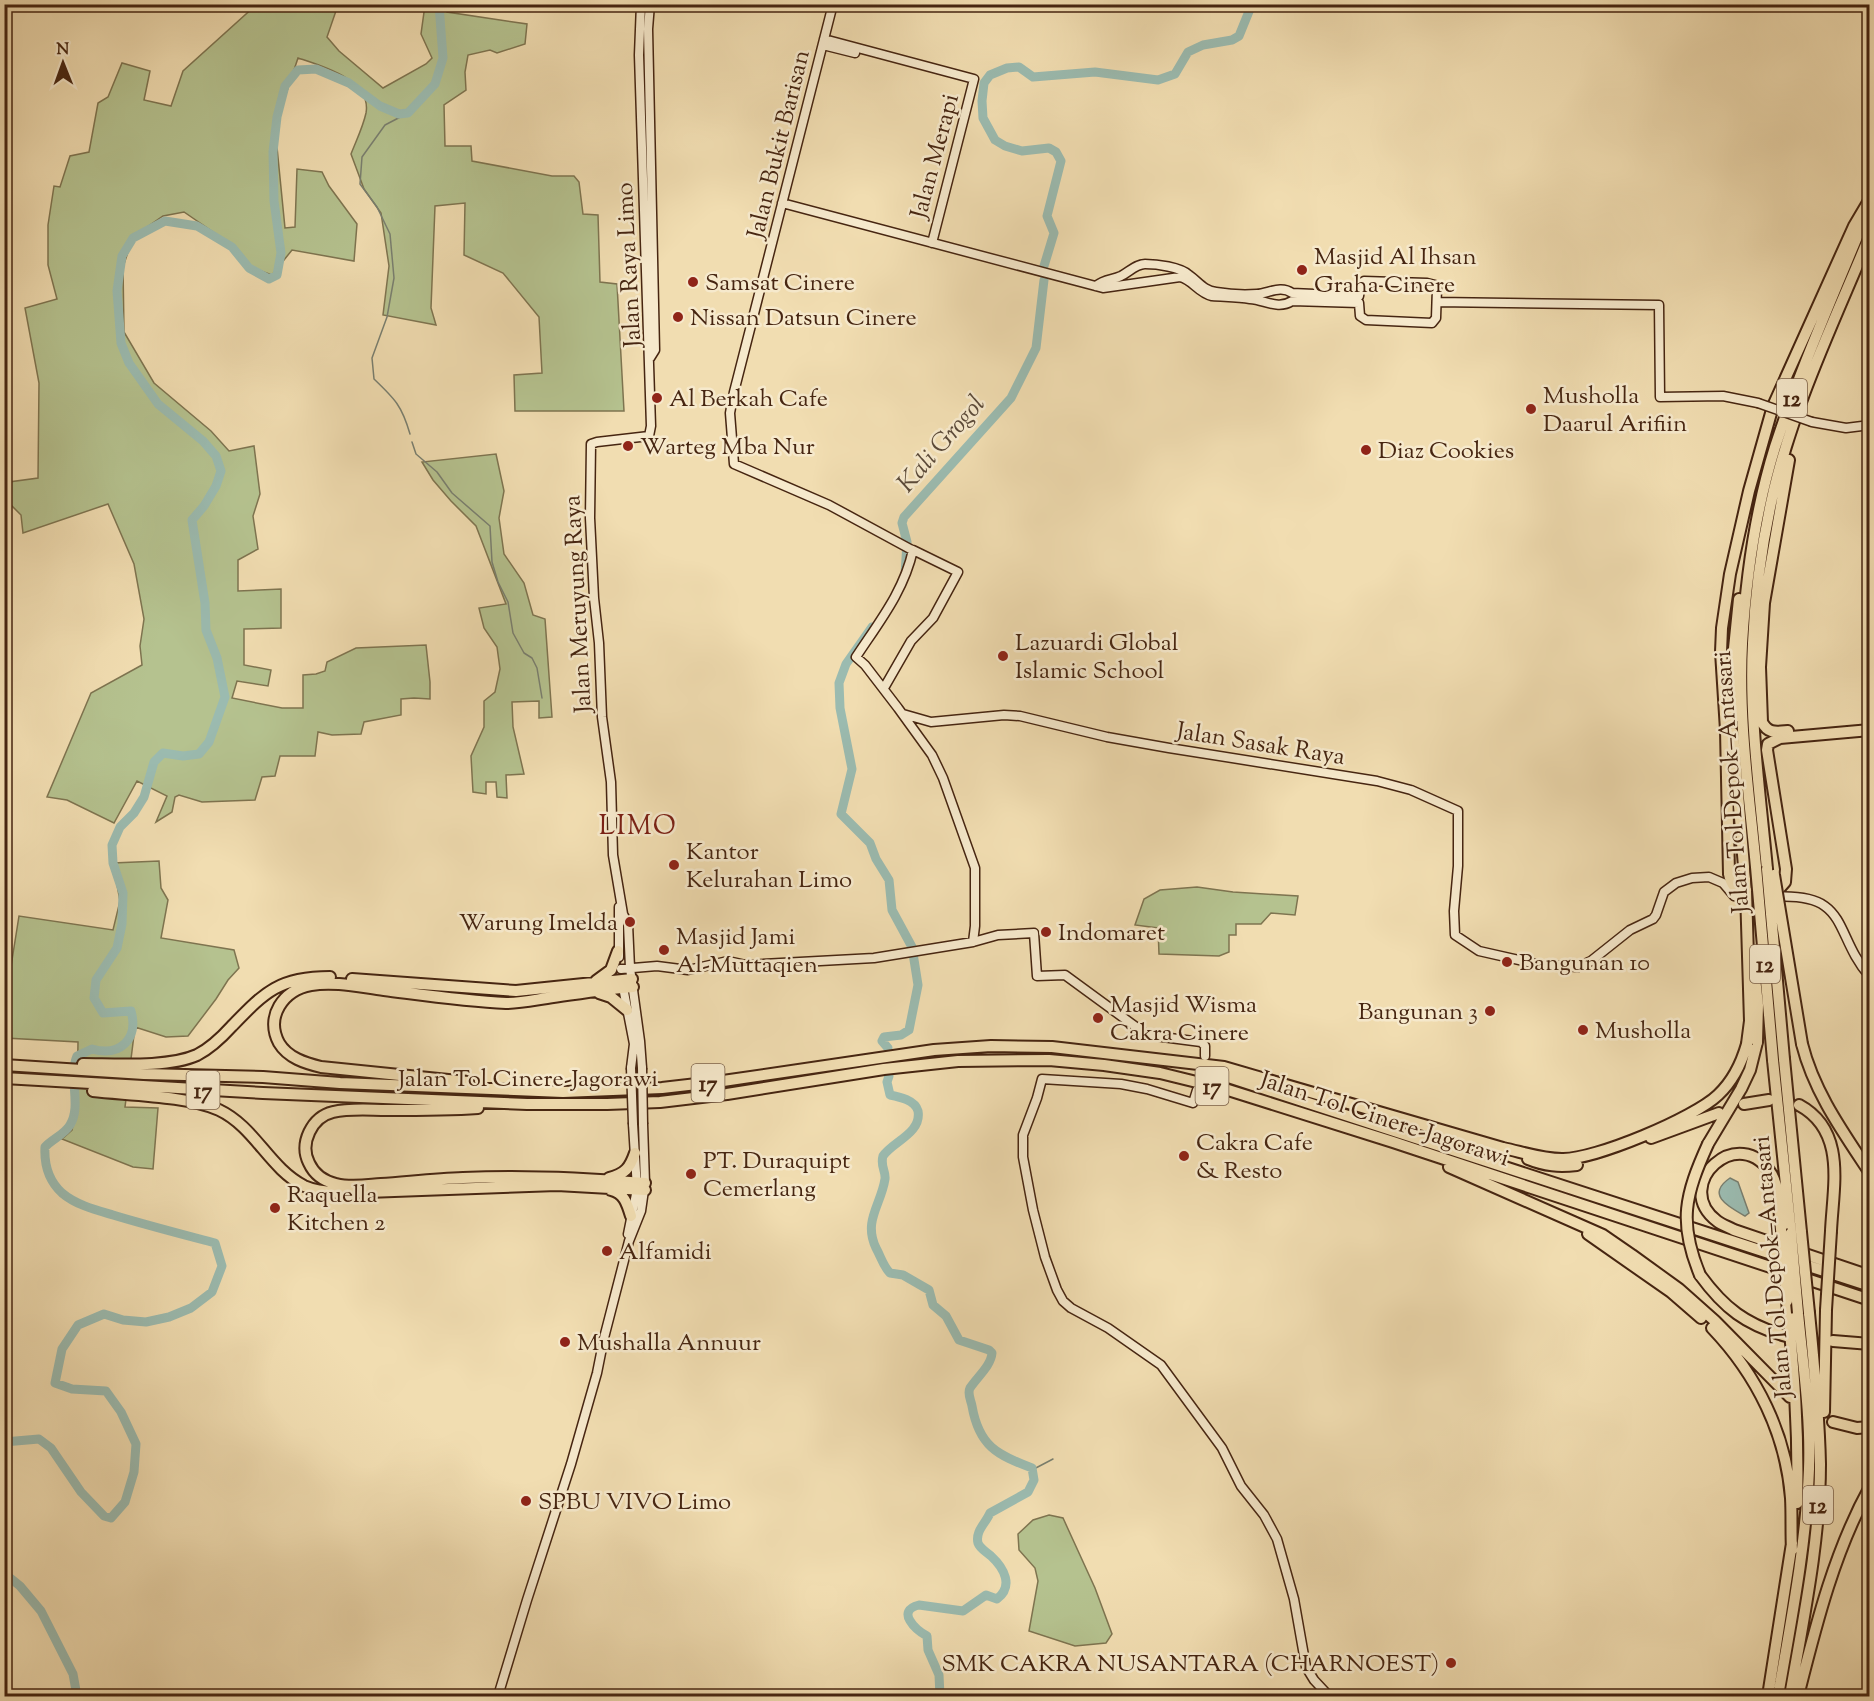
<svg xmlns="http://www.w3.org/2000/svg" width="1874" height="1701" font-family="'Sorts Mill Goudy',serif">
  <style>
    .green { fill: #b5c28f; stroke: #7e7450; stroke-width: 1.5 }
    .water { fill: #9bbbb0; stroke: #797f70; stroke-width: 1.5 }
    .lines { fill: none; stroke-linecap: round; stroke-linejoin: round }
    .stream { stroke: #797f70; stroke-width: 1.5 }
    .river { stroke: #9bbbb0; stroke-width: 9 }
    .secondary-tunnel { stroke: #cfb891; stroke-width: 8; stroke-dasharray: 8 4; stroke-linecap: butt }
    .highway-tunnel { stroke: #cfb891; stroke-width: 10; stroke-dasharray: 10 5; stroke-linecap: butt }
    .secondary-casing { stroke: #462511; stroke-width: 11 }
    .highway-casing { stroke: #462511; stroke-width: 14 }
    .secondary { stroke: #f6e9cc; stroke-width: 8 }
    .highway { stroke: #f1ddb1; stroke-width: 10 }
    .secondary-bridge-casing { stroke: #462511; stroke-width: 11; stroke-linecap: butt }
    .highway-bridge-casing { stroke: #462511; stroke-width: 14; stroke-linecap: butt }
    .secondary-bridge { stroke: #f6e9cc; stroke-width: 8 }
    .highway-bridge { stroke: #f1ddb1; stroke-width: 10 }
    .poi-dot { fill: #8f2418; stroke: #f6e9cc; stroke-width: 2 }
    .labels { text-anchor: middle; stroke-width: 5; stroke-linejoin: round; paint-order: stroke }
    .shield { fill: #f6e9cc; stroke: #7b6049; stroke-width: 1.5 }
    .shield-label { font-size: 22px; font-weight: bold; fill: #462511 }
    .street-label { font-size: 24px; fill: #462511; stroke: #f6e9cc }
    .poi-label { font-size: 24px; fill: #462511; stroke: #f6e9cc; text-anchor: start }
    .water-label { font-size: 26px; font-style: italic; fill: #5b4a39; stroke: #f6e9cc }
    .quarter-label { font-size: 27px; letter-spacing: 1.5px; fill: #7a1f14; stroke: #f6e9cc }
  </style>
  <rect width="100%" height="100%" fill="#f1ddb1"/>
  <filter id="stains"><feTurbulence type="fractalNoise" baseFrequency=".00333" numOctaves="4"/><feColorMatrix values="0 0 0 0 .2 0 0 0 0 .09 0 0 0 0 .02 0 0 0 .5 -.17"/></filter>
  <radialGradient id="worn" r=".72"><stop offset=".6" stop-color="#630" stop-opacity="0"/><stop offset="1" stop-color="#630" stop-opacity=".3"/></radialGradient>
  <!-- green -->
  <path class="green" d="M 257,4 L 338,5 L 327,37 L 339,51 L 383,88 L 426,64 L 432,58 L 421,34 L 425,5 L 447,5 L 447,12 L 527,24 L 525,44 L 497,53 L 490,50 L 468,55 L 465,72 L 466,90 L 444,105 L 445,146 L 471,146 L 472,161 L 552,176 L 574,176 L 579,182 L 583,214 L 598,215 L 600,282 L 617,284 L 624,411 L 515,411 L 514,375 L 542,373 L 539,317 L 503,273 L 464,255 L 465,203 L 435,206 L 431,308 L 436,325 L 383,315 L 389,266 L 381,213 L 364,189 L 351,154 C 356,141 363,127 366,113 C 372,80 322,66 298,58 L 275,127 L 285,228 L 295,227 L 297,169 L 322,172 L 329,186 L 357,224 L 354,261 L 292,250 L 272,275 L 247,266 L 216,234 L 184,212 L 163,216 L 133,237 L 123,267 L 124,332 L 154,383 L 211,431 L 229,451 L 254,446 L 260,494 L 253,516 L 258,549 L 238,560 L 238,591 L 281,589 L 281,628 L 244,629 L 244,665 L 271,670 L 268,686 L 237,681 L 232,698 L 282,708 L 303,708 L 303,675 L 316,674 L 325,671 L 327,662 L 356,648 L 426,645 L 430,682 L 430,699 L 414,698 L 401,699 L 401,715 L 364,722 L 361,734 L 332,735 L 318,732 L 315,756 L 280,756 L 275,776 L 262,777 L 255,800 L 202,802 L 179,795 L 175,797 L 172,812 L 156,822 L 167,796 L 137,781 L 114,823 L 67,800 L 47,797 L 91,693 L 142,665 L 140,646 L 144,619 L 134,564 L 108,504 L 23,533 L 21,515 L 5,499 L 9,482 L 38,478 L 39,383 L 25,308 L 57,299 L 48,265 L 48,225 L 54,186 L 60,187 L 70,156 L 89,152 L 98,103 L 108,97 L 122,63 L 150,71 L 144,100 L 171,106 L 183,71 Z
    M 496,454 L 504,491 L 499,518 L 504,554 L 524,583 L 533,615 L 545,619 L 552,717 L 539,718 L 539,701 L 512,702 L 513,727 L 524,774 L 506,775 L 507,798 L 497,797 L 496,782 L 486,782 L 486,794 L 473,792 L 471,756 L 484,727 L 484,701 L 495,692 L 500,669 L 497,647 L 484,628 L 479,608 L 506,604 L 476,526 L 451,501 L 433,480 L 422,462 Z
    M 159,861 L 161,888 L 168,900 L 161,938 L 234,950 L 239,968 L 228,980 L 216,999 L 188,1036 L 166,1037 L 135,1027 L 125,1107 L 158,1108 L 153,1169 L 133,1167 L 62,1139 L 72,1130 L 77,1105 L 78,1042 L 5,1038 L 5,1004 L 19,916 L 113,930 L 120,901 L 113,863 Z
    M 1197,887 L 1233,892 L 1298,896 L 1295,915 L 1271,913 L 1261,924 L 1236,924 L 1236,935 L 1229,935 L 1229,952 L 1219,956 L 1159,954 L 1158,928 L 1135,925 L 1144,899 L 1160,890 Z
    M 1049,1515 L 1063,1518 L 1095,1588 L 1112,1634 L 1106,1643 L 1075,1646 L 1029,1631 L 1038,1581 L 1035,1568 L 1019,1550 L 1018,1534 L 1033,1520 Z"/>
  <!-- water -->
  <path class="water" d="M 1730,1178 L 1738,1182 L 1749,1213 L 1745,1216 C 1729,1207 1705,1195 1730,1178 Z"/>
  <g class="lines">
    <!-- stream -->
    <path class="stream" d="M 408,113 L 385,125 L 362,157 L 360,184 L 377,207 L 390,234 L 394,278 L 387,317 L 372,358 L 374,379 C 395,399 402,406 410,434
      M 412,442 L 416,454 L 437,472 L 452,493 L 490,526 L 492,562 L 498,582 L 508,602 L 513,633 L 524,653 L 532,658 L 537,668 L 542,698
      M 1032,1470 L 1053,1459"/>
    <!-- river -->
    <path class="river" d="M 1044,266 L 1054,233 L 1047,216 L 1061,161 L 1056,152 L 1049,148 L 1022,151 L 1005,146 L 995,140 L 983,118 L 982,101 L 984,83 L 990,75 L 1007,68 L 1019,67 L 1033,77 L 1095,72 L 1158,80 L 1175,74 L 1188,52 L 1203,45 L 1232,40 L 1239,36 L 1252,4
      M 905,575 L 907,542 L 902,523 L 904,517 L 1011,398 L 1036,348 L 1044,280
      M 872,627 L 846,664 L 839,683 L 840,708 L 852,769 L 841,814 L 870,843 L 876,859 L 889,880 L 892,910 L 912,947 L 918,985 L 909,1030 L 901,1035 L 884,1037 L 882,1041 L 888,1048
      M 889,1076 L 887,1082 L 890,1095 C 900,1097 915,1100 918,1111 C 922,1133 892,1142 883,1156 C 880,1166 886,1171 885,1179 C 881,1205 863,1221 876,1248 C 881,1257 883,1266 890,1273 L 903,1275 L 929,1290 L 933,1305 L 946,1316 L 959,1340 L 989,1350 L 992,1353 C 991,1366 977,1377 970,1388 C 967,1394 971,1400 972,1406 C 979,1446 997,1455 1032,1468 L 1034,1480 L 1028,1492 L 990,1513 C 986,1523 975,1531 978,1543 C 980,1549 987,1552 991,1556 C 1004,1568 1014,1586 997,1599 L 986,1595 L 963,1611 L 919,1605 C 895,1611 916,1630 927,1636 L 928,1650 L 939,1675 L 940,1696
      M 4,1442 L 39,1439 L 51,1448 L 81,1492 L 104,1516 L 111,1518 L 125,1502 L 134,1472 L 136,1444 L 121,1412 L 106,1391 L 72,1389 L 55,1383 L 62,1349 L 78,1325 L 104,1314 L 123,1320 L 146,1322 L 169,1317 L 191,1308 L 212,1292 L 222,1266 L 215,1243 C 181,1234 146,1225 113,1215 C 96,1210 76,1205 62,1193 C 49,1181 44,1165 45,1147 C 52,1139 64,1135 70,1125 C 82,1106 68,1077 77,1056 L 92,1049 C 120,1057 139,1039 131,1011 L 103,1013 L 94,998 L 96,980 L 117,948 L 122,924 L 123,893 L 113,863 L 112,845 L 120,827 L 134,813 L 144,797 L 154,762 L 163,753 L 183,756 L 199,754 L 209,742 L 225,697 L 217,658 L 206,630 L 205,603 L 192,520 L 204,506 L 216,486 L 221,471 L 216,456 L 203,441 L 158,404 L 129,363 L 121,343 L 117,291 L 122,256 L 133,238 L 165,221 L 197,226 L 232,247 L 249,268 L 269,279 L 277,275 L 281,253 L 274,201 L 273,152 L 277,117 L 285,86 L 298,70 L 316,69 L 349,83 L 380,106 L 399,114 L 408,113 L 435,84 L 443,58 L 439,4
      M 4,1573 L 20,1586 L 41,1611 L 73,1674 L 77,1696"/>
    <!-- secondary-tunnel -->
    <path class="secondary-tunnel" d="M 1197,1088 L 1204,1060"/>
    <!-- highway-tunnel -->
    <path class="highway-tunnel" d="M 1790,1397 L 1814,1414 L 1833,1422"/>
    <!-- secondary casing -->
    <g class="secondary-casing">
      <path id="secondary" d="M 641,4 L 639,55 L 651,426 L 649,436 L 597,442 L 591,444 L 590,518 L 594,598 L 599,643 L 602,717 L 611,782 L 613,855 L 623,914 L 628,924 L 630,968 L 640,1041 L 642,1068
        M 650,4 L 648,29 L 655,350 L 650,358
        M 833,4 L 734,392 L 730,413 L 734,464 L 829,505 L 912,550
        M 824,39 L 974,79 L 932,243
        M 823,45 L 855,53
        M 782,203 L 1103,288 L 1180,277 C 1192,279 1198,293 1212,296 C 1225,297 1238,297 1250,299 C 1265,300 1278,310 1292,301 L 1359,303 L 1360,316 L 1366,320 L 1432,323 L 1436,318 L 1437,288 L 1435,285 L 1427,283 L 1364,281 L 1361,283 L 1359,296 L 1292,293 C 1281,285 1269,293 1257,294 C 1244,295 1228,294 1216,292 C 1203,290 1199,282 1189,275 C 1180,267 1157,264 1145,264 C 1136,264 1129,272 1121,276 C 1112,280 1104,279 1096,286
        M 1437,302 L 1659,305 L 1660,397 L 1723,396 L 1758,403
        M 1812,422 L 1846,428 L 1870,425
        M 884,688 L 911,641 L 933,618 L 958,572 L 913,550 C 904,591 879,622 856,657 L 865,665 L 898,708 L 932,755 L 943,778 L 975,868 L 975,926 L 973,942
        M 903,714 L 931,722 L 1004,715 L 1020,716 L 1107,737 L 1169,748 L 1377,781 L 1411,790 L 1458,811 L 1458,866 L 1454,911 L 1455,935 L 1479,951 L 1541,965 L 1578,967 L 1591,961 L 1630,930 L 1653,919 L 1656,915 L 1664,892 L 1676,883 L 1692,878 L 1709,877 L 1723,883 L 1734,896 L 1751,899
        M 1773,897 C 1851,892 1832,933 1870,977
        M 619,957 L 619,907
        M 621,969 L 657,966 L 688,970 L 728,961 L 746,965 L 874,958 L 973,942 L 998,935 L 1034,933 L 1037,976 L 1065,975 L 1147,1035 L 1201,1042 L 1205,1046 L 1205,1056
        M 622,982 L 634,1044 L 631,1068
        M 1197,1090 L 1193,1103 L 1147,1089 L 1121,1084 L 1042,1079 L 1037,1098 L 1023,1135 L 1023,1157 L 1033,1210 L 1045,1257 L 1057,1290 L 1063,1301 L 1071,1308 L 1108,1328 L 1161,1365 L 1222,1448 L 1241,1486 L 1264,1515 L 1277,1539 L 1294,1599 L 1306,1667 L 1314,1680 L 1329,1696
        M 628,1234 L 637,1189 L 633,1124
        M 498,1696 L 527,1600 L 571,1464 L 597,1373 L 604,1338 L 629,1241 L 641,1211 L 645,1183 L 643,1124"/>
    </g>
    <!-- highway casing -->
    <g class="highway-casing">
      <path id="highway" d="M 1870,199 L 1854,226 L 1773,406 L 1749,491 L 1730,574 L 1722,628 L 1721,652 L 1726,730 L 1729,874 C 1734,900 1756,893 1777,891 L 1785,882 L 1786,869 L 1767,750 L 1768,744 L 1780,738 L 1870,730
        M 1733,718 L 1732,668 L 1739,599
        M 1788,731 C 1776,732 1768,734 1762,722 L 1760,667 L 1764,603 L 1789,460
        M 1733,733 L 1746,891
        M 1756,867 C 1749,793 1738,718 1742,644 C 1746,578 1755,511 1775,447 C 1800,370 1833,296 1863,222
        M 1767,869 C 1760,794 1749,718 1753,643 C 1755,596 1761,549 1771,503 C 1791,410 1834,322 1870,235
        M 352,979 L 516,991 L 632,979
        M 596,981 L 611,970 L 618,951
        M 599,993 L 611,997 L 627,1010
        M 1802,1044 C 1814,1092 1843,1132 1870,1173
        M 1784,1059 L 1801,1232
        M 1773,1060 L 1791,1233
        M 83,1064 C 115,1064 168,1068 197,1055 C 211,1048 222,1037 232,1026 C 265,992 279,977 330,977
        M 4,1065 L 144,1074 L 263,1077 L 340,1083 L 563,1092 L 662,1088 L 723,1081 L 934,1050 L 991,1046 L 1052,1047 L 1224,1067 L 1503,1148 C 1522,1152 1542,1159 1562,1159 C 1594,1160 1694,1118 1718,1095 C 1733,1081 1741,1065 1747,1044
        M 1213,1072 L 1870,1286
        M 4,1078 L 263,1093 L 527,1104 L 607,1104 L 660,1102 L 727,1094 L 884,1069 L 958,1061 L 1049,1060 L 1104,1065 L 1160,1073 L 1225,1089 L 1393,1142 L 1870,1300
        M 468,1082 L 321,1067 C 305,1063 288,1058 279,1043 C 265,1017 283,990 311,985 C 335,981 360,987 384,990 C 424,995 465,1001 506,1003 C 520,1003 534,1000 547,998 C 576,994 604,989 633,987
        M 93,1091 C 128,1095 189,1096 219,1110 C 255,1127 269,1168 304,1186 C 315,1191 328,1192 340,1193 L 557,1185 L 645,1190
        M 1744,1104 L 1769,1100
        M 1799,1105 C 1847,1131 1833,1186 1831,1231
        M 478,1108 C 448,1110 418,1110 387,1110 C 369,1110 350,1108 333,1112 C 312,1117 299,1143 309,1163 C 314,1174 323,1181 336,1184 C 351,1188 367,1185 381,1184 C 409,1182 436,1179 463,1178 C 525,1175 584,1178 645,1183
        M 1651,1138 L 1719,1113
        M 1708,1144 L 1741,1089 L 1750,1070 L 1757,1042
        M 1528,1159 C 1545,1166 1559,1167 1577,1165
        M 1449,1167 L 1603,1235 L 1632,1255 L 1679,1289 L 1715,1321 L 1790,1397
        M 609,1178 C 625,1174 630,1168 635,1153
        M 611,1190 C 624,1193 627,1203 631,1216
        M 1781,1229 C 1779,1212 1780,1190 1772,1175 C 1740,1120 1670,1185 1717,1221 C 1722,1225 1729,1227 1734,1230 L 1870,1276
        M 1588,1234 L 1671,1292 L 1701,1318
        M 1700,1275 C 1724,1308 1746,1325 1786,1336
        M 1787,1301 C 1794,1370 1799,1433 1797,1503
        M 1712,1328 C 1757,1375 1786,1434 1791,1498 C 1792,1515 1791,1533 1792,1550
        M 1833,1341 L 1870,1344
        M 1824,1412 L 1826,1310
        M 1833,1422 L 1857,1428 L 1870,1427
        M 1768,1696 L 1792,1543
        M 1778,1696 C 1791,1621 1806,1546 1809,1469 C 1811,1417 1803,1365 1798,1313
        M 1790,1696 C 1803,1620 1820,1542 1820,1464 C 1819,1413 1814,1363 1809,1313
        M 1798,1696 C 1816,1625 1834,1552 1870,1487"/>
    </g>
    <!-- secondary -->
    <use href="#secondary" class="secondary"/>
    <!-- highway -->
    <use href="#highway" class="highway"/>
    <!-- secondary-bridge casing -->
    <g class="secondary-bridge-casing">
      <path id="secondary-bridge" d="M 1758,403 L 1812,422
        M 631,1068 L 633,1124
        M 642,1068 L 643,1124"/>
    </g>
    <!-- highway-bridge casing -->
    <g class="highway-bridge-casing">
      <path id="highway-bridge" d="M 1756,867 L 1773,1060
        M 1767,869 L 1784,1059
        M 1774,875 L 1802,1044
        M 1746,891 L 1750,1021 L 1747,1044
        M 1755,978 L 1758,1005 L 1757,1042
        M 1781,1229 L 1787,1301
        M 1801,1232 L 1809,1313
        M 1791,1233 L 1798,1313
        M 1700,1275 C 1678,1222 1685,1195 1708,1144
        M 1826,1310 L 1831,1231"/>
    </g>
    <!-- secondary-bridge -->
    <use href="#secondary-bridge" class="secondary-bridge"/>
    <!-- highway-bridge -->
    <use href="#highway-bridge" class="highway-bridge"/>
  </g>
  <!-- markers -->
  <g class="poi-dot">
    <circle cx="1302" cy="270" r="6"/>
    <circle cx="693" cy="282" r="6"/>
    <circle cx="678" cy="317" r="6"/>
    <circle cx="657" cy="398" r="6"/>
    <circle cx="1531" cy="409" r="6"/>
    <circle cx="628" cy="446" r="6"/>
    <circle cx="1366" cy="450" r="6"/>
    <circle cx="1003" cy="656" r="6"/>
    <circle cx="674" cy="865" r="6"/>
    <circle cx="630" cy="922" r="6"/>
    <circle cx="1046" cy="932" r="6"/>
    <circle cx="664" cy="950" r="6"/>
    <circle cx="1507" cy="962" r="6"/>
    <circle cx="1490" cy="1011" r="6"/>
    <circle cx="1098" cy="1018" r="6"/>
    <circle cx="1583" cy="1030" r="6"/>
    <circle cx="1184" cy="1156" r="6"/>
    <circle cx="691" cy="1174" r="6"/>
    <circle cx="275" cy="1208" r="6"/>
    <circle cx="607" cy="1251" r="6"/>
    <circle cx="565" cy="1342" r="6"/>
    <circle cx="526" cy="1501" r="6"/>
    <circle cx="1451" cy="1663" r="6"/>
  </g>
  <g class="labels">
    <!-- shield labels -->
    <g class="shield">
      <rect x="1777" y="379" width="30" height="38" rx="4.5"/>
      <rect x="1750" y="945" width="30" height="38" rx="4.5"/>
      <rect x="691.5" y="1064" width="33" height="38" rx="4.5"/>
      <rect x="1195.5" y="1067" width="33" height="38" rx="4.5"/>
      <rect x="186.5" y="1071" width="33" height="38" rx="4.5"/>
      <rect x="1803" y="1486" width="30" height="38" rx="4.5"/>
    </g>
    <g class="shield-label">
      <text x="1792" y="406">12</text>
      <text x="1765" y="972">12</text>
      <text x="708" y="1091">17</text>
      <text x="1212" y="1094">17</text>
      <text x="203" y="1098">17</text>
      <text x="1818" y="1513">12</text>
    </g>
    <!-- street labels -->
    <g class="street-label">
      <text transform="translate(778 144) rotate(-76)" y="8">Jalan Bukit Barisan</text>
      <text transform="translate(934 156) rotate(-75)" y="8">Jalan Merapi</text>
      <text transform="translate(628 265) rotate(-93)" y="8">Jalan Raya Limo</text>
      <text transform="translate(577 604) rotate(-93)" y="8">Jalan Meruyung Raya</text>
      <text transform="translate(1261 743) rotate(9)" y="8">Jalan Sasak Raya</text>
      <text transform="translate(1731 782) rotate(-94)" y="8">Jalan Tol Depok–Antasari</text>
      <text x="528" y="1086">Jalan Tol Cinere-Jagorawi</text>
      <text transform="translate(1385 1118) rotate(18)" y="8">Jalan Tol Cinere-Jagorawi</text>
      <text transform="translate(1772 1267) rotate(-95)" y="8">Jalan Tol Depok–Antasari</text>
    </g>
    <!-- poi labels -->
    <g class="poi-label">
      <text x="1314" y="264">Masjid Al Ihsan<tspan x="1314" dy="28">Graha Cinere</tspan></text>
      <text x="705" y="290">Samsat Cinere</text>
      <text x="690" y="325">Nissan Datsun Cinere</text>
      <text x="1543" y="403">Musholla<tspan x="1543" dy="28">Daarul Arifiin</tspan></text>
      <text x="669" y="406">Al Berkah Cafe</text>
      <text x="640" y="454">Warteg Mba Nur</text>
      <text x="1378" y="458">Diaz Cookies</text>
      <text x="1015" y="650">Lazuardi Global<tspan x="1015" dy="28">Islamic School</tspan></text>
      <text x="686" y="859">Kantor<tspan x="686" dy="28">Kelurahan Limo</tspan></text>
      <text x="618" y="930" text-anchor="end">Warung Imelda</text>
      <text x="1058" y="940">Indomaret</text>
      <text x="676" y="944">Masjid Jami<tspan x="676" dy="28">Al-Muttaqien</tspan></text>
      <text x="1519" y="970">Bangunan 10</text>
      <text x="1110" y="1012">Masjid Wisma<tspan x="1110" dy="28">Cakra Cinere</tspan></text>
      <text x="1478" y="1019" text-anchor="end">Bangunan 3</text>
      <text x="1595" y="1038">Musholla</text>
      <text x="1196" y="1150">Cakra Cafe<tspan x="1196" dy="28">&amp; Resto</tspan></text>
      <text x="703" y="1168">PT. Duraquipt<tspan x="703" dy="28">Cemerlang</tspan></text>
      <text x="287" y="1202">Raquella<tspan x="287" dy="28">Kitchen 2</tspan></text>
      <text x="619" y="1259">Alfamidi</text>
      <text x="577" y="1350">Mushalla Annuur</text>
      <text x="538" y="1509">SPBU VIVO Limo</text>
      <text x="1439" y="1671" text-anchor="end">SMK CAKRA NUSANTARA (CHARNOEST)</text>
    </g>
    <!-- water labels -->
    <g class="water-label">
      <text transform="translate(940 443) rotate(-49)" y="9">Kali Grogol</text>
    </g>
    <!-- quarter labels -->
    <g class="quarter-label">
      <text x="638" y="834">LIMO</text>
    </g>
  </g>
  <!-- margin -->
  <rect width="1874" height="1701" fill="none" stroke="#f1ddb1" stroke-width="24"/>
  <rect x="6" y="6" width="1862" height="1689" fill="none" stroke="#462511" stroke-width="3"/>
  <rect x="12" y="12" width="1850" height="1677" fill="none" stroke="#462511" stroke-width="1.5"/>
  <!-- north arrow -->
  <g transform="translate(63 63) rotate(359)" stroke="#f6e9cc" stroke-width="4.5" paint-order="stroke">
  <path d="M0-4.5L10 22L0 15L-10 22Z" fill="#462511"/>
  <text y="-9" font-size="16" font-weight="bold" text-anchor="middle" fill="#462511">N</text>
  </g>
  <rect width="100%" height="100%" filter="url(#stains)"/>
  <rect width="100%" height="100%" fill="url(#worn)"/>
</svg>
